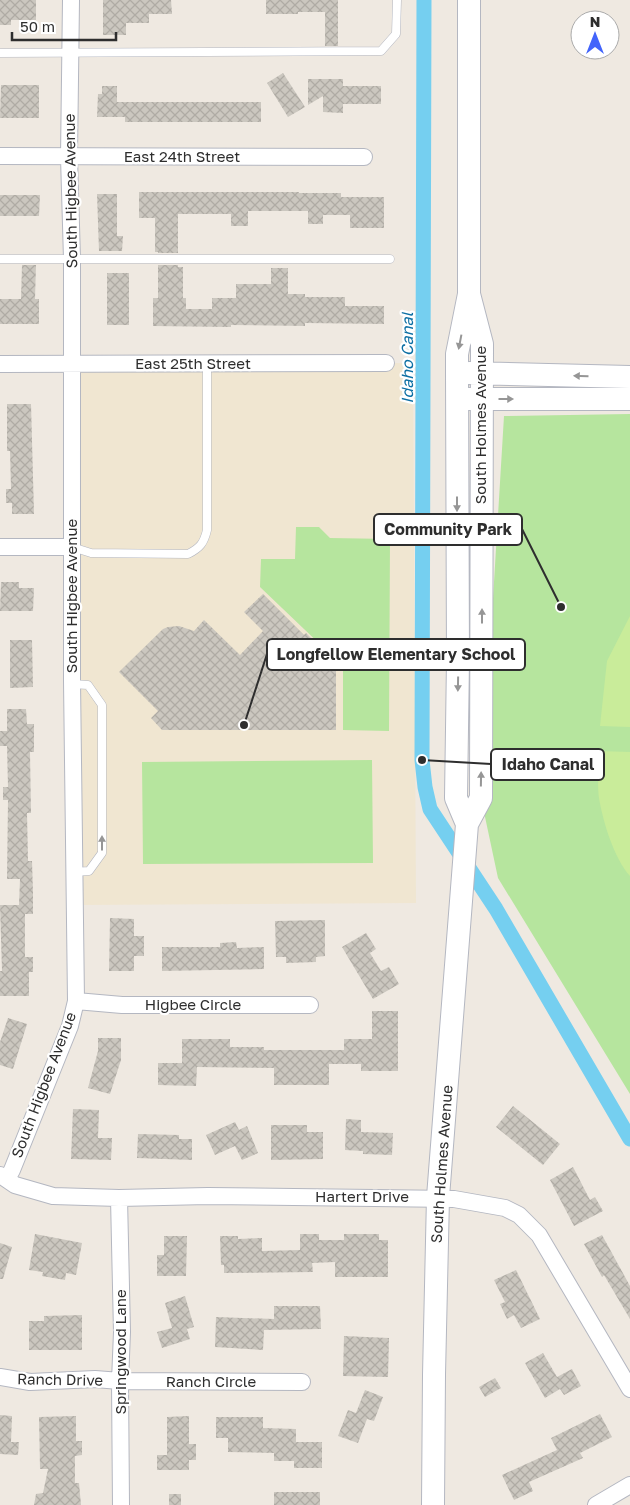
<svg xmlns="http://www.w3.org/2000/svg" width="630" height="1505" font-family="'Golos Text',sans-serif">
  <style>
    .education { fill: #f0e6d1 }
    .park { fill: #b6e59e }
    .pitch { fill: #c9ec9a }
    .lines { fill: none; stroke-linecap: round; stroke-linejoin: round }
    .canal { stroke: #75cff0; stroke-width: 15 }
    .building { fill: url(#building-cross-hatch) }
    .lane-casing { stroke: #b4b7c1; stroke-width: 9 }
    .street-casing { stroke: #b4b7c1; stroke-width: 18 }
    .secondary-casing { stroke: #b4b7c1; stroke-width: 24 }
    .lane { stroke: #fff; stroke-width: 8 }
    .street { stroke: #fff; stroke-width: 16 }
    .secondary { stroke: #fff; stroke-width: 22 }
    .oneway { fill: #969696 }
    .labels { text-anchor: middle; stroke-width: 4.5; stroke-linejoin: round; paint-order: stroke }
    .street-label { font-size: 15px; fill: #2e2e2e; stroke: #fff }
    .water-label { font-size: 16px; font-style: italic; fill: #0d6fa3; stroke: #fff }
    .leader { fill: none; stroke: #2e2e2e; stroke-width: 2 }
    .callout-dot { fill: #2e2e2e; stroke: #fff; stroke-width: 2 }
    .callout { fill: #fff; stroke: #2e2e2e; stroke-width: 2 }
    .callout-label { font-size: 16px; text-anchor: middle; font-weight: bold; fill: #2e2e2e }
  </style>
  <defs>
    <pattern id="building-cross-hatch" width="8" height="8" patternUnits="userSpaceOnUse" patternTransform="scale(1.25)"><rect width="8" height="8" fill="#cbc7bf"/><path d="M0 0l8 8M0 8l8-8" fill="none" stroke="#afaba4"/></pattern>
  </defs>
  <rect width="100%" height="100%" fill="#efe9e1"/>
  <!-- education -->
  <path class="education" d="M 413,363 L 416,903 L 74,905 L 71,365 Z"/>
  <!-- park -->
  <path class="park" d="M 630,414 L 630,1094 L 498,878 L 481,798 L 504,416 Z
    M 296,527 L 319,527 L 330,538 L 390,539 L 389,731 L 343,730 L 343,650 L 326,650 L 260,587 L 261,559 L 295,559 Z
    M 372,760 L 373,863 L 143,864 L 142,762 Z"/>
  <!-- pitch -->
  <path class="pitch" d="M 630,616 L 630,727 L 600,726 L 607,661 Z
    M 598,751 L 630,752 L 630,876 C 614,858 603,822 599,798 C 597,783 599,766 598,751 Z"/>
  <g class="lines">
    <!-- canal -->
    <path class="canal" d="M 424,0 L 422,760 L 425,787 L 430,809 L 496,909 L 630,1139"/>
  </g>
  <!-- building -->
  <path class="building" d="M 0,0 L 36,0 L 36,20 L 11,20 L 11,25 L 0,25 Z
    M 103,0 L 171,0 L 172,14 L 149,14 L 149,23 L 126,23 L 126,35 L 103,35 Z
    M 266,0 L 338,0 L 338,46 L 325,46 L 325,12 L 298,12 L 298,14 L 266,14 Z
    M 283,73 L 305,107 L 288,117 L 267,83 Z
    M 308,79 L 343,79 L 343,86 L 381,86 L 381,104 L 343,104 L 343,113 L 323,112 L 323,96 L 308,105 Z
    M 1,85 L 39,85 L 39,118 L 0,118 Z
    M 102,86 L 117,86 L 117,102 L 261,102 L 261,122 L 125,122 L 125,117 L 97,117 L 98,94 L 102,94 Z
    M 139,192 L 299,192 L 299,193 L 341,193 L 341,197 L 384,197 L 384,228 L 350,228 L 350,215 L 323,215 L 323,224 L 308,224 L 308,211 L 248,211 L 248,226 L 231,226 L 231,214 L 178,214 L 178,253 L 158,253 L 158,252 L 155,252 L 155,218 L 139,218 Z
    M 97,194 L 117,194 L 117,236 L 123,236 L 122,251 L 99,251 Z
    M 0,195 L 40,195 L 39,216 L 0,216 Z
    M 22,265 L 36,265 L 35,299 L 39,299 L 39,324 L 0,324 L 0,299 L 21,299 Z
    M 158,265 L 178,265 L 178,267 L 183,267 L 183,298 L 186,298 L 186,309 L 212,309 L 212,298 L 236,298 L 236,284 L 271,284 L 271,268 L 288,268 L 288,294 L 305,294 L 305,297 L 345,297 L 345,306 L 384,306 L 384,324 L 305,323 L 305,326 L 231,325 L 231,327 L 153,326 L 153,298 L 158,298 Z
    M 107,273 L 129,273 L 129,325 L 107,325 Z
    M 7,404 L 31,404 L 34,514 L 12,514 L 12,503 L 6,503 L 6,489 L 11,489 L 10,451 L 7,451 Z
    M 1,582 L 19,582 L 19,588 L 34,588 L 33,611 L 0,611 Z
    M 263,594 L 304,635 L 306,633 L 325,652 L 336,652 L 336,730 L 162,730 L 151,718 L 158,711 L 119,672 L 163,629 L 168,627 L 179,626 L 194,631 L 204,620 L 240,655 L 263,631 L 244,612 Z
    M 10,640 L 32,640 L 33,687 L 10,688 Z
    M 7,709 L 26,709 L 27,724 L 34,724 L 34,752 L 30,752 L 31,813 L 27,813 L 28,861 L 32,861 L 33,893 L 33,914 L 25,914 L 25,957 L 33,957 L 33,972 L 29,972 L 29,996 L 0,996 L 0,971 L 2,971 L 0,905 L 19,905 L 20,879 L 7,879 L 8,800 L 3,800 L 3,787 L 8,787 L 7,746 L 0,746 L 0,731 L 7,731 Z
    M 110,918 L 134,919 L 134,936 L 144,936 L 144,956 L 134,956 L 134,971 L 109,971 Z
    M 325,920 L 325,956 L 316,957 L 316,962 L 286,963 L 286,957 L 276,957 L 275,921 Z
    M 366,933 L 376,949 L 370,953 L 381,971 L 389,967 L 399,984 L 373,999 L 342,947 Z
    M 236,942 L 237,948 L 264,947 L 264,969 L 162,971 L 162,947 L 220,947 L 220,943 Z
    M 372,1011 L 398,1011 L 398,1071 L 361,1071 L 361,1064 L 329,1064 L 329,1085 L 274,1085 L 274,1068 L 197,1067 L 196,1086 L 158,1085 L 158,1063 L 182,1063 L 182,1039 L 230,1039 L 230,1047 L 264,1047 L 264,1050 L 344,1050 L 344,1039 L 372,1039 Z
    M 8,1018 L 27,1024 L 13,1069 L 0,1065 L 0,1042 Z
    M 98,1038 L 121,1038 L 121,1060 L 110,1094 L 88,1088 L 98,1051 Z
    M 513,1106 L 560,1144 L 543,1165 L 496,1127 Z
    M 73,1109 L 99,1110 L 98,1138 L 112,1138 L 111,1160 L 71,1159 Z
    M 346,1119 L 361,1120 L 361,1132 L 393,1133 L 392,1155 L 363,1154 L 363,1151 L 345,1150 Z
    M 235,1122 L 239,1130 L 247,1126 L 258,1153 L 242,1160 L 235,1146 L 215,1155 L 206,1135 Z
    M 271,1125 L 307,1125 L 307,1132 L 323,1132 L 323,1159 L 271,1160 Z
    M 138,1134 L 179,1135 L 179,1139 L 192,1139 L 192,1160 L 137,1158 Z
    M 573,1167 L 590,1200 L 595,1197 L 603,1211 L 574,1226 L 550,1180 Z
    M 35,1234 L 82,1243 L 76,1275 L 66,1273 L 65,1280 L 42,1276 L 43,1272 L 29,1270 Z
    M 300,1234 L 319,1234 L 319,1240 L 344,1240 L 344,1234 L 379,1234 L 379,1240 L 388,1240 L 388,1277 L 335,1277 L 335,1262 L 312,1263 L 313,1272 L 224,1273 L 224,1265 L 221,1265 L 220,1236 L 238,1236 L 238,1239 L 262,1238 L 262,1251 L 300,1250 Z
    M 602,1235 L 630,1286 L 630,1319 L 604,1275 L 602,1277 L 584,1244 Z
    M 164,1236 L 187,1236 L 186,1276 L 157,1276 L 157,1255 L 164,1255 Z
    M 0,1243 L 12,1247 L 3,1279 L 0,1279 Z
    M 516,1270 L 540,1319 L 521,1328 L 514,1315 L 507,1319 L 500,1304 L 505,1302 L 494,1280 Z
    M 185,1296 L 194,1327 L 187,1329 L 190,1339 L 162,1348 L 157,1332 L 172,1328 L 165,1303 Z
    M 274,1306 L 320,1306 L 321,1329 L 264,1330 L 263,1350 L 215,1347 L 216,1317 L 274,1319 Z
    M 82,1315 L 82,1350 L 29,1350 L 29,1321 L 44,1321 L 44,1316 Z
    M 344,1336 L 389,1338 L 388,1377 L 343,1376 Z
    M 543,1353 L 557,1377 L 572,1369 L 581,1386 L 564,1395 L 560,1389 L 545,1398 L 525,1363 Z
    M 495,1378 L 501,1388 L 485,1397 L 479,1387 Z
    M 365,1390 L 383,1397 L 374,1421 L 367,1419 L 358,1443 L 338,1436 L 348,1410 L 356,1413 Z
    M 600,1414 L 612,1437 L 580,1453 L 583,1458 L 529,1482 L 533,1491 L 514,1500 L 502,1475 L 557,1450 L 551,1438 Z
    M 0,1415 L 12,1416 L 11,1442 L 19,1442 L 18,1455 L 0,1454 Z
    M 76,1416 L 76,1441 L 82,1441 L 82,1455 L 75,1456 L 75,1483 L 79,1483 L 81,1505 L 34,1505 L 36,1494 L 43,1493 L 48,1469 L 40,1469 L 39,1417 Z
    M 189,1416 L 189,1444 L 196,1444 L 196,1460 L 189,1460 L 189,1470 L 157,1470 L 157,1455 L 167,1455 L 167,1417 Z
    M 216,1417 L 263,1417 L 263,1428 L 296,1429 L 296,1442 L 322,1442 L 322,1468 L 294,1468 L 294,1461 L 274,1461 L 274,1453 L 228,1452 L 228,1438 L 216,1438 Z
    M 274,1492 L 320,1492 L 320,1505 L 274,1505 Z
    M 169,1494 L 181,1494 L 181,1505 L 169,1505 Z"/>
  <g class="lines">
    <!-- lane casing -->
    <g class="lane-casing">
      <path id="lane" d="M 0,53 L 381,51 L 396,34 L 397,0
        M 0,259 L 390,259
        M 72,547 L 91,553 L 188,554 C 200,548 204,543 207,530 L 207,364
        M 72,684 L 88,685 L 102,705 L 102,853 L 89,871 L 73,872"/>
    </g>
    <!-- street casing -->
    <g class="street-casing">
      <path id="street" d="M 0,156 L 364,157
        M 0,364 L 386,363
        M 0,547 L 72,547
        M 76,1001 L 122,1005 L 310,1005
        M 0,1175 L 15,1185 L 53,1196 L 119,1198 L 208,1196 L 454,1199 L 505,1208 L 519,1215 L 539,1235 L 630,1389
        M 7,1179 L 12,1170 L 70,1026 L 76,1001 L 72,681 L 72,259 L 69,157 L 71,0
        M 119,1198 L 122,1332 L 120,1381 L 121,1505
        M 0,1377 L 30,1382 L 95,1379 L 120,1381 L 302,1382
        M 596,1505 L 630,1485"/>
    </g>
    <!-- secondary casing -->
    <g class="secondary-casing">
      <path id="secondary" d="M 469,373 L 630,377
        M 468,399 L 630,399
        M 467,824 L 456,798 L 458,660 L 457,372 L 457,354 L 469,294 L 469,0
        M 433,1505 L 434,1375 L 438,1197 L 467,824 L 481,798 L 482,344 L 469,294"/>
    </g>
    <!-- lane -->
    <use href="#lane" class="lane"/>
    <!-- street -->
    <use href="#street" class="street"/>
    <!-- secondary -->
    <use href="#secondary" class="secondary"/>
  </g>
  <!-- one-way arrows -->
  <defs><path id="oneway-solid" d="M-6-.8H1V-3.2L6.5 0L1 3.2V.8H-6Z" transform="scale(1.25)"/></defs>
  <g class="oneway">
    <use href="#oneway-solid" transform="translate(460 342) rotate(101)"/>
    <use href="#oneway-solid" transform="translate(581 376) rotate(-178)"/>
    <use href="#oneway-solid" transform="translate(506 399)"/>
    <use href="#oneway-solid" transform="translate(457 504) rotate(90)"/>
    <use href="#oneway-solid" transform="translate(482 616) rotate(-90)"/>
    <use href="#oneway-solid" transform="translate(458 684) rotate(91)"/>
    <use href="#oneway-solid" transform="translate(481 779) rotate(-89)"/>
    <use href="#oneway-solid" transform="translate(102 843) rotate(-90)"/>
  </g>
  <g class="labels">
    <!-- street labels -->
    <g class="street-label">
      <text x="182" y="162">East 24th Street</text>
      <text transform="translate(71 191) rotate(-91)" y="5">South Higbee Avenue</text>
      <text x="193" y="369">East 25th Street</text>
      <text transform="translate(481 425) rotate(-90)" y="5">South Holmes Avenue</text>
      <text transform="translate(72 596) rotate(-90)" y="5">South Higbee Avenue</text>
      <text x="193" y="1010">Higbee Circle</text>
      <text transform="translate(44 1085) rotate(-69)" y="5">South Higbee Avenue</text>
      <text transform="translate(442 1164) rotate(-86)" y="5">South Holmes Avenue</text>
      <text x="362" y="1202">Hartert Drive</text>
      <text transform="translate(121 1352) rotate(-90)" y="5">Springwood Lane</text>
      <text transform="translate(60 1380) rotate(1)" y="5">Ranch Drive</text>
      <text x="211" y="1387">Ranch Circle</text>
    </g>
    <!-- water labels -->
    <g class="water-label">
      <text transform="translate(407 358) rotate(-90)" y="6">Idaho Canal</text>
    </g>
  </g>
  <!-- callouts -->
  <path class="leader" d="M561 607L522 529M244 725L267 654M422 760L491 764"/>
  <g class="callout-dot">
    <circle cx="561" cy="607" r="5"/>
    <circle cx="244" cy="725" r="5"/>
    <circle cx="422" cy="760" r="5"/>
  </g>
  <g class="callout">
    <rect x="374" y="514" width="148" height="31" rx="5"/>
    <rect x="267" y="639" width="258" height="31" rx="5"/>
    <rect x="491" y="749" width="113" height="31" rx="5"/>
  </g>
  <g class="callout-label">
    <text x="448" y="535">Community Park</text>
    <text x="396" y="660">Longfellow Elementary School</text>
    <text x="548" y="770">Idaho Canal</text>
  </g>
  <!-- north arrow -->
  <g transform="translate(595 35)"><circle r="24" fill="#ffffff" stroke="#ababab"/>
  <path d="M0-4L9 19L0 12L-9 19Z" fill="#4264fb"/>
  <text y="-8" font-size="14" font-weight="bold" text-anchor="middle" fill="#2e2e2e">N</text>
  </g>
  <!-- scale -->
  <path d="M12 32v8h104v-8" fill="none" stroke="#2e2e2e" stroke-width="2.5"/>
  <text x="20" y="32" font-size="15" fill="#2e2e2e" stroke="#ffffff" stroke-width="4" paint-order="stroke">50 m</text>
</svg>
